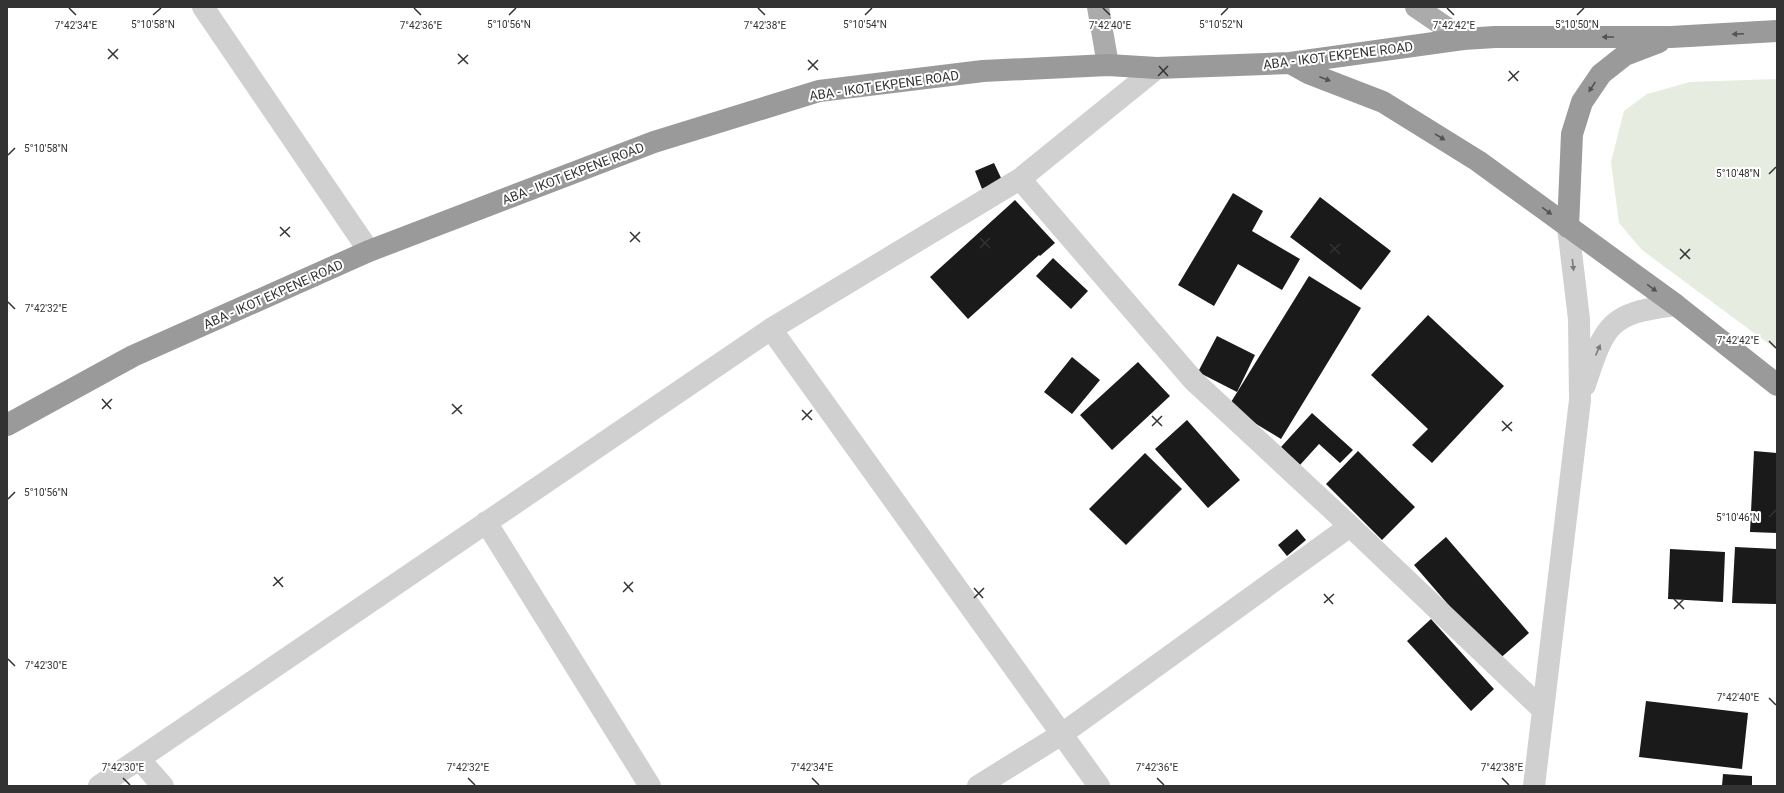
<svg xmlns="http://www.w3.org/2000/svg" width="1784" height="793" font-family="Roboto,sans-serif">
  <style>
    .green { fill: #e6ecdf }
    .building { fill: #1a1a1a }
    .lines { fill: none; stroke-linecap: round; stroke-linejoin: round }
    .minor { stroke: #d0d0d0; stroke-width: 22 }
    .major { stroke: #ababab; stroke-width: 22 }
    .highway { stroke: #9a9a9a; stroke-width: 22 }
    .oneway { fill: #525252 }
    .oneway2 { fill: #7a7a7a }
    .ticks { fill: none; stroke: #333; stroke-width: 1.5 }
    .labels { text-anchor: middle; stroke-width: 4; stroke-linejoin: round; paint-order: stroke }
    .street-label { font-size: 13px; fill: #333; stroke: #fff }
    .ticks-label { font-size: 10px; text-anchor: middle; fill: #333; stroke: #fff; stroke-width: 4; stroke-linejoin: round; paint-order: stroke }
  </style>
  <rect width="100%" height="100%" fill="#fff"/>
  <!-- green -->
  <path class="green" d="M 1777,79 L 1777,350 L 1642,250 L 1619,223 L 1611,162 L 1624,111 L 1647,94 L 1690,82 Z"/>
  <!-- building -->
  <path class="building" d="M 994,163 L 1002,180 L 982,189 L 975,171 Z
    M 1233,193 L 1263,211 L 1252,231 L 1300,259 L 1282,290 L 1238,264 L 1214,306 L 1178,285 Z
    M 1320,197 L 1391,251 L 1361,290 L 1290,237 Z
    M 1015,200 L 1055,243 L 1040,256 L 1039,255 L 968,319 L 930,277 Z
    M 1053,258 L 1088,291 L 1071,309 L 1036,276 Z
    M 1309,276 L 1361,308 L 1281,439 L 1228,407 Z
    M 1428,315 L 1504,386 L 1432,463 L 1412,445 L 1428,429 L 1371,375 Z
    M 1217,336 L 1255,355 L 1237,392 L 1198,372 Z
    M 1072,357 L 1100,380 L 1072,414 L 1044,392 Z
    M 1138,362 L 1170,396 L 1112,450 L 1080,415 Z
    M 1312,413 L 1353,450 L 1340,463 L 1319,444 L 1300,465 L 1281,447 Z
    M 1187,420 L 1240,480 L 1208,508 L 1155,449 Z
    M 1358,451 L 1415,507 L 1382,540 L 1326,484 Z
    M 1754,451 L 1777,453 L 1777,533 L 1750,532 Z
    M 1145,453 L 1182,489 L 1126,545 L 1089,509 Z
    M 1297,529 L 1306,540 L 1287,556 L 1278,545 Z
    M 1446,537 L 1529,633 L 1497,661 L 1414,565 Z
    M 1735,547 L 1777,549 L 1776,604 L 1732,603 Z
    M 1670,549 L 1725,552 L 1723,602 L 1668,599 Z
    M 1431,619 L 1494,689 L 1471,711 L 1407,641 Z
    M 1646,701 L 1748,713 L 1742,769 L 1639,757 Z
    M 1723,774 L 1752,776 L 1752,786 L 1722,786 Z"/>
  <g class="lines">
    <!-- minor -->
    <path class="minor" d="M 203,7 L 369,251
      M 1020,179 L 1194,381 L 1350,526 L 1543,710
      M 771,329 L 1099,786
      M 1585,385 C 1605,324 1609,313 1676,305
      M 486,522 L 650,786
      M 139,759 L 163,786
      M 99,786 L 771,329 L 1020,179 L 1157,68
      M 978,786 L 1062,734 L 1350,526
      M 1534,786 L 1580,400 L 1579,319 L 1568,227"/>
    <!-- major -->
    <path class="major" d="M 1098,7 L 1108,65
      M 1416,7 L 1463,39"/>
    <!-- highway -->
    <path class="highway" d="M 1290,63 L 1308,73 L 1383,102 L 1478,161 L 1676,305 L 1777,385
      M 1568,227 L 1572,134 L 1582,102 L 1601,74 L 1625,55 L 1659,42
      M 7,425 L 133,356 L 369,251 L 654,142 L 819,91 L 983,71 L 1108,65 L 1157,68 L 1290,63 L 1463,39 L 1495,37 L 1671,37 L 1777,31"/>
  </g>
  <!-- one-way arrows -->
  <defs><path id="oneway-solid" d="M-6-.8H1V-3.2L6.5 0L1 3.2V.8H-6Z"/></defs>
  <g class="oneway">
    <use href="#oneway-solid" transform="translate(1738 34) rotate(177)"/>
    <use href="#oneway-solid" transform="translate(1608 37) rotate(-180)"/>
    <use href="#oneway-solid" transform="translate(1325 79) rotate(21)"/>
    <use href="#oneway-solid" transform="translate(1592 87) rotate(124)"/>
    <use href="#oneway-solid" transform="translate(1440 137) rotate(32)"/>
    <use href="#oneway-solid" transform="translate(1547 211) rotate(36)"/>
    <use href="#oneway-solid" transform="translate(1652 288) rotate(36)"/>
  </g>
  <g class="oneway2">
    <use href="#oneway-solid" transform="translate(1573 265) rotate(84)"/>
    <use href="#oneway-solid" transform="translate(1598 350) rotate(-66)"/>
  </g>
  <!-- ticks -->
  <path class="ticks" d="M 69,8 L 76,15M 414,8 L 421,15M 758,8 L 765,15M 1103,8 L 1110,15M 1447,8 L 1454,15M 153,15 L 161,8M 509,15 L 516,8M 865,15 L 872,8M 1221,15 L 1228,8M 1577,15 L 1584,8M 108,49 L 118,59M 458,54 L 468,64M 108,59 L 118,49M 808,60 L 818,70M 458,64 L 468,55M 1159,66 L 1168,76M 808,70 L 818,60M 1509,71 L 1518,81M 1158,76 L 1168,66M 1508,81 L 1519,71M 8,155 L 15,148M 1769,174 L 1776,167M 280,227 L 290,237M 630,232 L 640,242M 280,236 L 290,227M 980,238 L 990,248M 630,242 L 640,232M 1330,244 L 1340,254M 980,248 L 990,238M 1680,249 L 1690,259M 1330,253 L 1340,244M 1680,259 L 1690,249M 8,302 L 15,309M 1769,341 L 1776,348M 102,399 L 111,409M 452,404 L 462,414M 102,409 L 112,399M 802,410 L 812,420M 452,414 L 462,405M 1152,416 L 1162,426M 802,420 L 812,410M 1502,421 L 1512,431M 1152,426 L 1162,416M 1502,431 L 1512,422M 8,499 L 15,492M 1769,517 L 1776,510M 274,577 L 283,587M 624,582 L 633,592M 273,586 L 283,577M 974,588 L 983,598M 623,592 L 633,582M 1324,594 L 1333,604M 974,598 L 984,588M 1674,599 L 1684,609M 1324,603 L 1334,594M 1674,609 L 1684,599M 8,659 L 15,666M 1769,698 L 1776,705M 123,778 L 130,785M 468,778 L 475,785M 812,778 L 819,785M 1157,778 L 1164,785M 1502,778 L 1509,785"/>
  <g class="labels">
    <!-- street labels -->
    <g class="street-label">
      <text transform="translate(1338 55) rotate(-7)" y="5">ABA - IKOT EKPENE ROAD</text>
      <text transform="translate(884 85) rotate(-8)" y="5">ABA - IKOT EKPENE ROAD</text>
      <text transform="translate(573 173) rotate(-21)" y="5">ABA - IKOT EKPENE ROAD</text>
      <text transform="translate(273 294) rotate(-24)" y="5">ABA - IKOT EKPENE ROAD</text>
    </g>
  </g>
  <g class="ticks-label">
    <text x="153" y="28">5°10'58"N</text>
    <text x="509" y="28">5°10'56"N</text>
    <text x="865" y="28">5°10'54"N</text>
    <text x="1221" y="28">5°10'52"N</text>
    <text x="1577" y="28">5°10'50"N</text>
    <text x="76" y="29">7°42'34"E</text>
    <text x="421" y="29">7°42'36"E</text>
    <text x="765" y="29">7°42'38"E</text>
    <text x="1110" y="29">7°42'40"E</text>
    <text x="1454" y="29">7°42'42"E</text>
    <text x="46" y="152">5°10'58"N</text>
    <text x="1738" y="177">5°10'48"N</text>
    <text x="46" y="312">7°42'32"E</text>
    <text x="1738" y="344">7°42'42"E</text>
    <text x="46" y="496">5°10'56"N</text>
    <text x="1738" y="521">5°10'46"N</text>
    <text x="46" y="669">7°42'30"E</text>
    <text x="1738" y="701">7°42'40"E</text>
    <text x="123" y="771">7°42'30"E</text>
    <text x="468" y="771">7°42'32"E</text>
    <text x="812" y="771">7°42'34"E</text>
    <text x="1157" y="771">7°42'36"E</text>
    <text x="1502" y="771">7°42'38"E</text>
  </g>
  <!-- border -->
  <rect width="1784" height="793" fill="none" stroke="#333333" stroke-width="16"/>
</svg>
